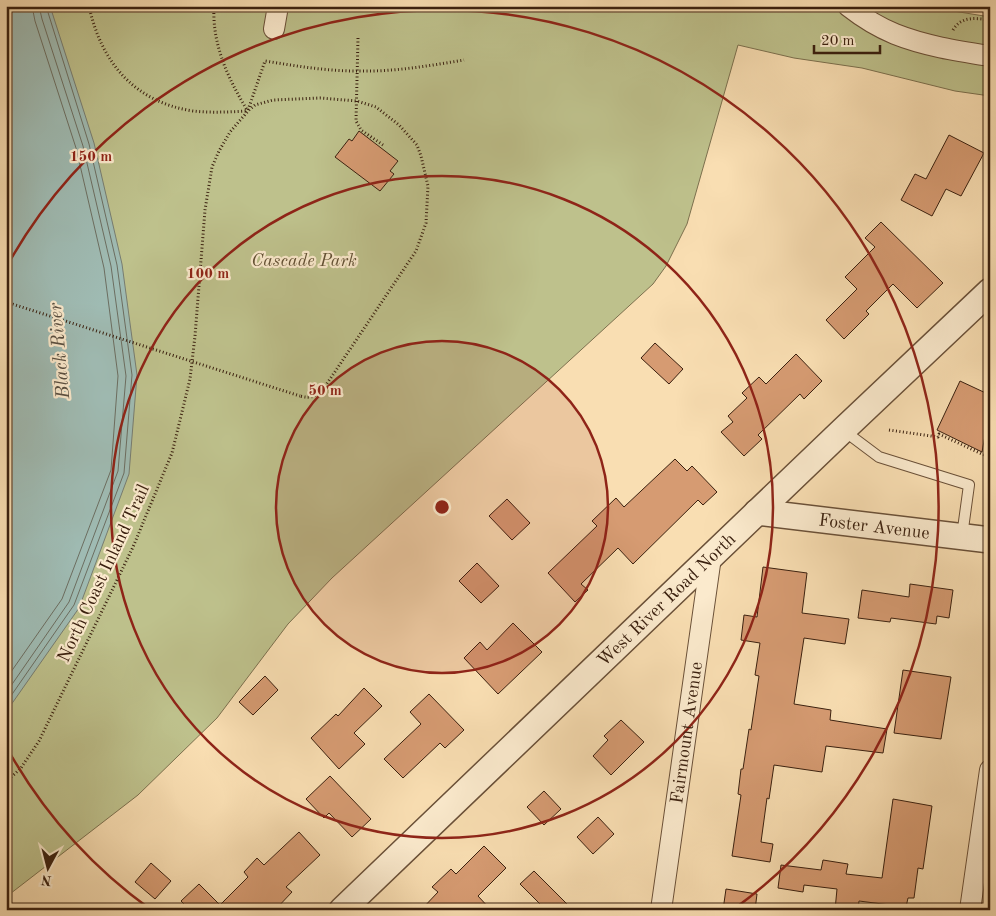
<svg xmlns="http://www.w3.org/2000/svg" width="996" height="916" font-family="'Old Standard TT',serif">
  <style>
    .green { fill: #bec18c; stroke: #7c704e }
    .water { fill: #9fbbb3; stroke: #777d71 }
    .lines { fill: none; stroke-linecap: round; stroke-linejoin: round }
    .shore { stroke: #6c6e61; stroke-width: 1 }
    .building { fill: #d69b72; stroke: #3a200f }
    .service-casing { stroke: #6a5038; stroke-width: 12 }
    .minor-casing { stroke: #6a5038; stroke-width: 22 }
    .tertiary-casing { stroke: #6a5038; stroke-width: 28 }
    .path { stroke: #3a200f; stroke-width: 3; stroke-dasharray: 1 2.5; stroke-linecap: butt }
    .service { stroke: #fbeacd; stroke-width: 10 }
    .minor { stroke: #fbeacd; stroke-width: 20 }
    .tertiary { stroke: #fbeacd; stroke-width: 25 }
    .path-bridge { stroke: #3a200f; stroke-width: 3; stroke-dasharray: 1 2.5; stroke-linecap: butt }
    .ring { fill: none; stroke: #8f2418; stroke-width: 2.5 }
    .labels { text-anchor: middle; stroke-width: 4.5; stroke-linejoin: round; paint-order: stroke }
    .park-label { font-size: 18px; font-style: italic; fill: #625034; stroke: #fbeacd }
    .street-label { font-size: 18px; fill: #3a200f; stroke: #fbeacd }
    .water-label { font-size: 19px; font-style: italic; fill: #584e40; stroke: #fbeacd }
    .centre { fill: #8f2418; stroke: #fbeacd; stroke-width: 2.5 }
    .ring-label { font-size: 15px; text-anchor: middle; font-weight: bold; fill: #8f2418; stroke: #fbeacd; stroke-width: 4.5; stroke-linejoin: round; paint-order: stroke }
  </style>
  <rect width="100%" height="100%" fill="#f9deb2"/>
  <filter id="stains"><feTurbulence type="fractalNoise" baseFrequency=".004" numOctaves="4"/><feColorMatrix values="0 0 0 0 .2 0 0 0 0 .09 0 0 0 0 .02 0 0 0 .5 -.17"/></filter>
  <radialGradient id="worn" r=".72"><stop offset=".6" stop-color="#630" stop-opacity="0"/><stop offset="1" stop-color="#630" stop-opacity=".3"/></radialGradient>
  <!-- green -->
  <path class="green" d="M 6,6 L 923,6 L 990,17 L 990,96 L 955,91 L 862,68 L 794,58 L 738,45 L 687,224 L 666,266 L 653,284 L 332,578 L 288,624 L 217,718 L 138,795 L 6,897 Z"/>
  <!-- water -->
  <path class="water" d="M 6,6 L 50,6 L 94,143 L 122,264 L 137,375 L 129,474 L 79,608 L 6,712 Z"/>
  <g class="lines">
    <!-- shore -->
    <path class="shore" d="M 6,679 L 62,599 L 111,470 L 118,376 L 104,268 L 76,148 L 35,21 L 32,6
      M 6,693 L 69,602 L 118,471 L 126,376 L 111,266 L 83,146 L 42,19 L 39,6
      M 6,703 L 74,605 L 124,473 L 132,375 L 117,265 L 89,144 L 46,6"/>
  </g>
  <!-- building -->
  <path class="building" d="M 359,131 L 398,161 L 390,171 L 394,174 L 380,191 L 335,157 L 349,139 L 352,141 Z
    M 949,135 L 984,153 L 961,196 L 946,189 L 932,216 L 901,200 L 915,174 L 926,179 Z
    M 881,222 L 943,283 L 917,308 L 893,284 L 866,311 L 869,314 L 844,339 L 826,320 L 857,289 L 845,277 L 875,247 L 865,238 Z
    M 655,343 L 683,369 L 669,384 L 641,358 Z
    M 796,354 L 822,381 L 804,399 L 800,394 L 758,435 L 762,439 L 744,456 L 721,432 L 733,422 L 728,416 L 747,398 L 742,393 L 759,377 L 766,384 Z
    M 960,381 L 990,395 L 990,408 L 982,452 L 937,430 Z
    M 675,459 L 687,471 L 692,466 L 717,492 L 703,505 L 698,500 L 633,564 L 618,548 L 581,584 L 588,590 L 575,602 L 548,573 L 597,526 L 592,521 L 616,498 L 624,507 Z
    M 507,499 L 530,523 L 512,540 L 489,516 Z
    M 477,563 L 499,586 L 481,603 L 459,581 Z
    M 763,567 L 807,573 L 802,613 L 849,619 L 845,644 L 804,638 L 794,704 L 831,710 L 830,720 L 887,729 L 883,753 L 826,746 L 822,772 L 774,765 L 769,799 L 767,798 L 761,842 L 773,844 L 770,862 L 732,856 L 741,795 L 738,794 L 741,769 L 743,769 L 749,729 L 751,730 L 759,676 L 755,675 L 760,643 L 741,640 L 744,615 L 757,617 Z
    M 910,584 L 953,590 L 949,618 L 937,616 L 936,624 L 891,618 L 890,622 L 858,618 L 862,590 L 909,597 Z
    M 513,623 L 542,652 L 498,694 L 464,658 L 480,642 L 487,650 Z
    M 903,670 L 951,677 L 941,739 L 894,733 Z
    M 265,676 L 278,690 L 253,715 L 239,702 Z
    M 364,688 L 382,706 L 354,733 L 365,744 L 339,769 L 311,738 L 336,714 L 338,716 Z
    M 429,694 L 464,730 L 445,748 L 440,743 L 403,778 L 384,759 L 421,724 L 410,712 Z
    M 621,720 L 644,742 L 611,775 L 593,756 L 608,740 L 604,736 Z
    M 330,776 L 371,819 L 352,837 L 329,813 L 324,818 L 306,799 Z
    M 544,791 L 561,809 L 544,825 L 527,807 Z
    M 893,799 L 932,806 L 923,869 L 918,868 L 914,898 L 908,898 L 906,907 L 859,901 L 858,910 L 835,910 L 837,889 L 804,885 L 803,892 L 778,888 L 781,865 L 821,870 L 823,860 L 848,864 L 846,874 L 882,878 Z
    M 598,817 L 614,834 L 593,854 L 577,837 Z
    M 299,832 L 320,855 L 286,887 L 292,892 L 275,910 L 190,910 L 181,901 L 199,884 L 220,905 L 248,877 L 244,872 L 257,858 L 264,865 Z
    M 484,846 L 506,868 L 478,896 L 491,910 L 421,910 L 438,892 L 432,887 L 451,869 L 456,874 Z
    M 151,863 L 171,881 L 155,899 L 135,882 Z
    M 534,871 L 573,910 L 546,910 L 520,884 Z
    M 726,889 L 757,894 L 755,910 L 723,910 Z"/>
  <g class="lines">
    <!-- service casing -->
    <g class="service-casing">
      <path id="service" d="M 843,430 L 879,457 L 969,485 L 962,536"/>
    </g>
    <!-- minor casing -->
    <g class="minor-casing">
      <g id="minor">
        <path d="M 848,6 C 862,17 878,27 895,34 C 925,46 958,51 990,56"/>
        <path d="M 274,29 L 278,6"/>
        <path id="s1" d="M 661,910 L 711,557"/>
        <path d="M 970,910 L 990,770"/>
      </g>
    </g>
    <!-- tertiary casing -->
    <g class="tertiary-casing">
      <g id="tertiary">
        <path id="s2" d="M 757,512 L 990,540"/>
        <path id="s3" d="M 342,910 L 843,430 L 990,291"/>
      </g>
    </g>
    <!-- path -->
    <path class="path" d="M 89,6 C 101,62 134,102 193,111 C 211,113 229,112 247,111
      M 214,6 C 212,45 228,78 247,110
      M 953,30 C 961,16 976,18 990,20
      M 358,38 L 356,121 L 361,130 L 383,145
      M 248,110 L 265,61 C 296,66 326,71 357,71 C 393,72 428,66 464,60
      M 889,430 L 938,437 L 939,434 L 984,455
      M 6,782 L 21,768 L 39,741 L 133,547 L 172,453 L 190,379 L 195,336 L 205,210 L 212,167 L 219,151 L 230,132 L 248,111 L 255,105 L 273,100 L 320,98 L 357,101 L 376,107 L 399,125 L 417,145 L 421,156 L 428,186 L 426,223 L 416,251 L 324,388 C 316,396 312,399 300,396"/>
    <!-- service -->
    <use href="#service" class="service"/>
    <!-- minor -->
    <use href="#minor" class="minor"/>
    <!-- tertiary -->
    <use href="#tertiary" class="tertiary"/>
    <!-- path-bridge -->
    <path class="path-bridge" d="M 6,302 L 300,396"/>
  </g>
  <!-- distance rings -->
  <circle cx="442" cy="507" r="166" fill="#8f2418" fill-opacity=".12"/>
  <g class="ring">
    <circle cx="442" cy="507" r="166"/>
    <circle cx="442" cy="507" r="331"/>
    <path d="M150 909A497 497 0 0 1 7 748M7 266A497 497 0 1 1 734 909"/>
  </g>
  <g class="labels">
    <!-- park labels -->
    <g class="park-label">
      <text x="304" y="266">Cascade Park</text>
    </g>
    <!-- street labels -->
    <g class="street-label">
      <text dy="6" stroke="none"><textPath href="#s2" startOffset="118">Foster Avenue</textPath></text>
      <text transform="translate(103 573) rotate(-65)" y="6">North Coast Inland Trail</text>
      <text dy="6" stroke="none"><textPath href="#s3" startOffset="449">West River Road North</textPath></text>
      <text dy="6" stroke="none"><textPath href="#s1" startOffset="179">Fairmount Avenue</textPath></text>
    </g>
    <!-- water labels -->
    <g class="water-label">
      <text transform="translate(58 351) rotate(-95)" y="7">Black River</text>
    </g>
  </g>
  <circle cx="442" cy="507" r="8" class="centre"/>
  <g class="ring-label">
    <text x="91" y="161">150 m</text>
    <text x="208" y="278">100 m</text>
    <text x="325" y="395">50 m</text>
  </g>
  <!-- margin -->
  <rect width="996" height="916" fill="none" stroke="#f9deb2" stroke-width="25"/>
  <rect x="8" y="8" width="981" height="901" fill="none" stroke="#3a200f" stroke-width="2.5"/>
  <rect x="12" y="12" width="971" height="891" fill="none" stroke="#3a200f"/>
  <!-- north arrow -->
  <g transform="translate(48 868) rotate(187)" stroke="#fbeacd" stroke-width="4" paint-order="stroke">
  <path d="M0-4L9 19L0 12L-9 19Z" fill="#3a200f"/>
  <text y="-8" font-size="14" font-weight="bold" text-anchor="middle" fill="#3a200f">N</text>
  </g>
  <!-- scale -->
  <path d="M814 45v8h66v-8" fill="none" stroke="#3a200f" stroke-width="2.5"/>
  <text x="821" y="45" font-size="15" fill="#3a200f" stroke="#fbeacd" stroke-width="4" paint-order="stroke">20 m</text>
  <rect width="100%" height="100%" filter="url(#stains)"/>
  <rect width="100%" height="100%" fill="url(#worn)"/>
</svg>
